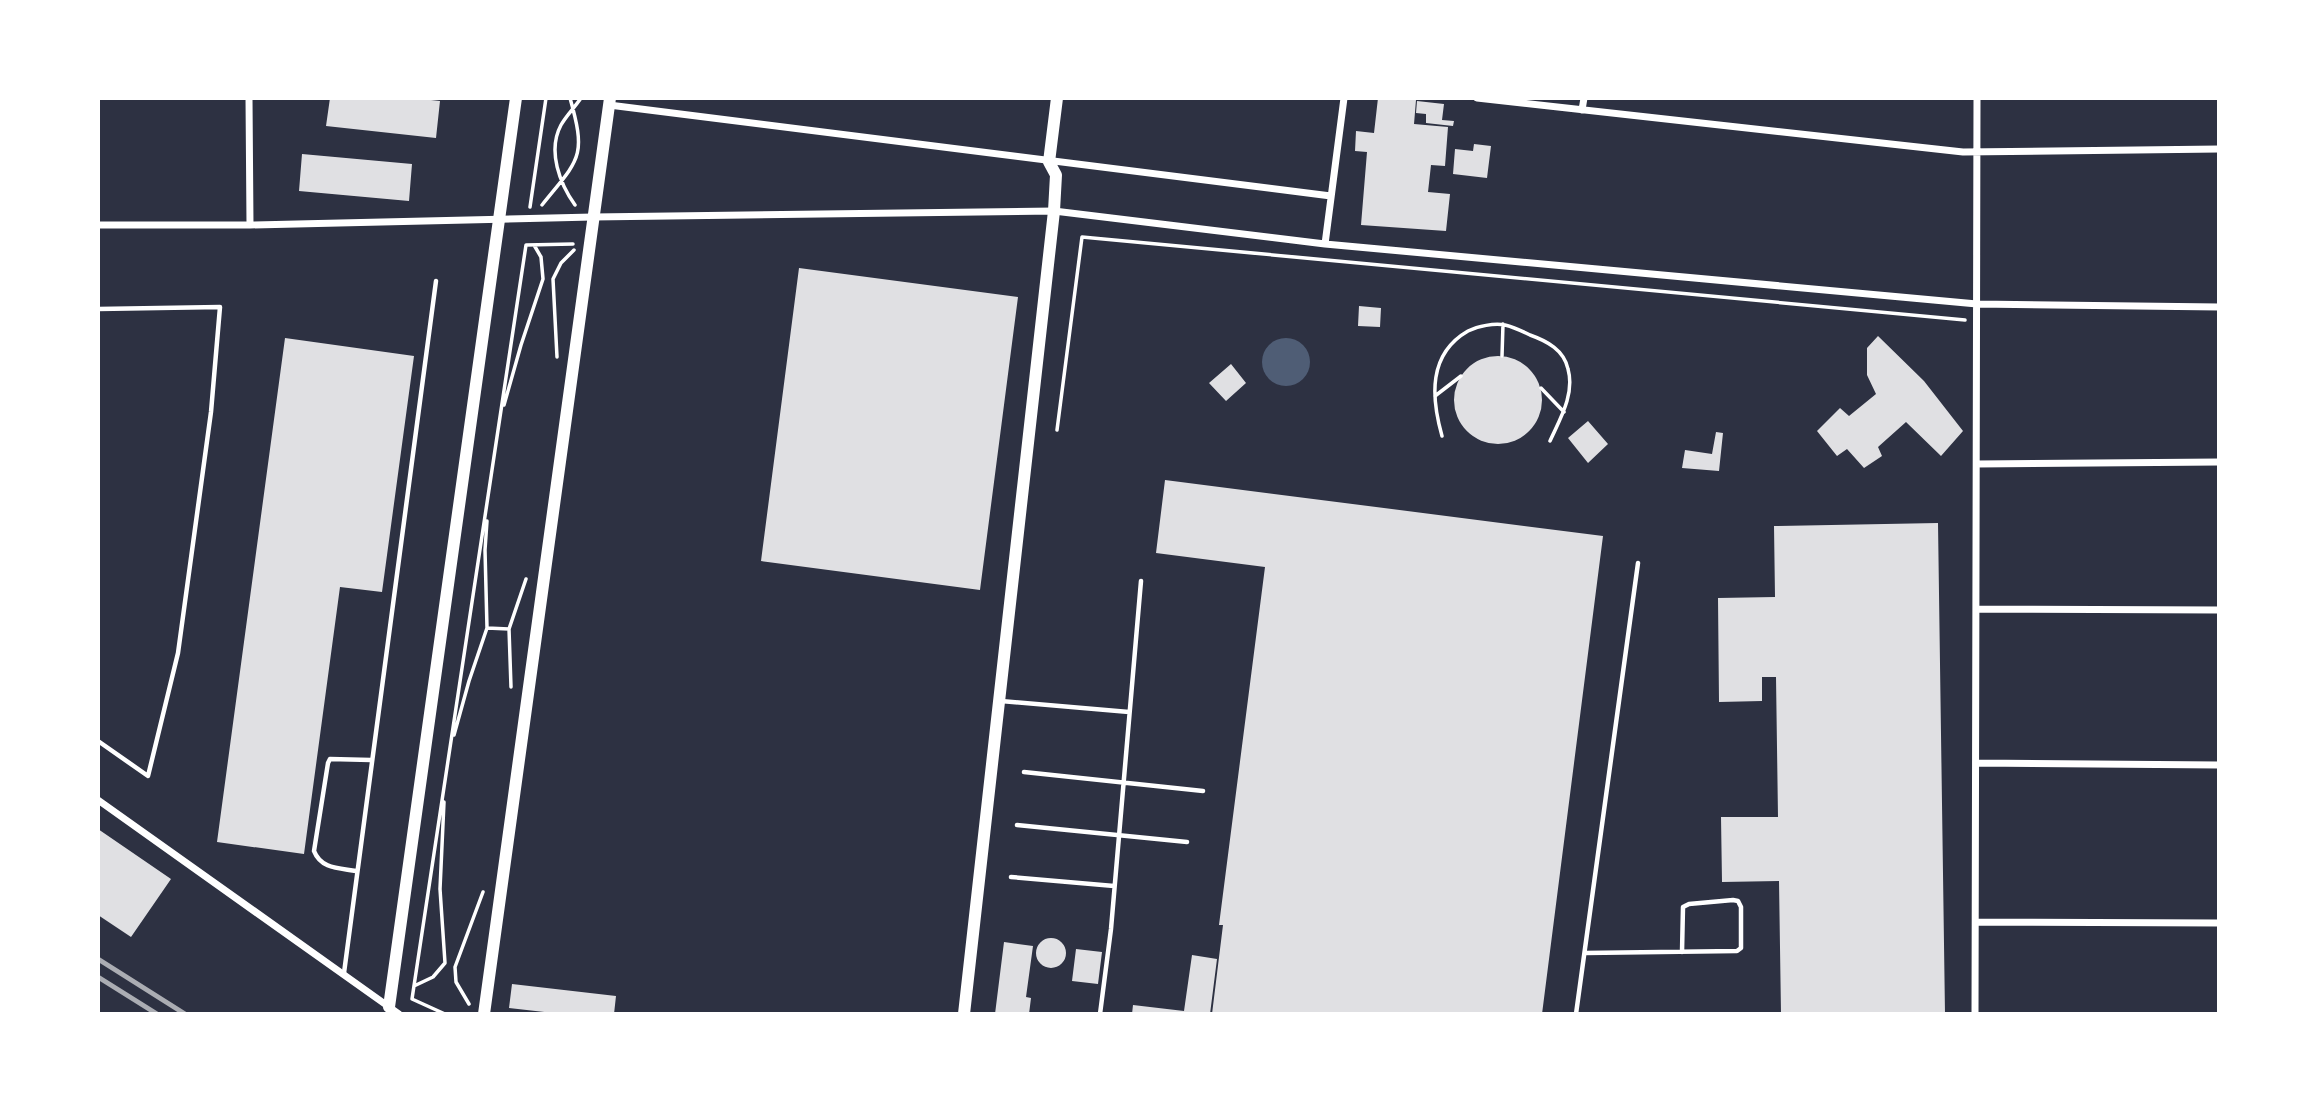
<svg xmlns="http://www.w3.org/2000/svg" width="2317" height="1112" font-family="Manrope,sans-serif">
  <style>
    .water { fill: #4f5d75 }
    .building { fill: #e0e0e3 }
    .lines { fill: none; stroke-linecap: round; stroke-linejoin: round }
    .path { stroke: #fff; stroke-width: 3.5 }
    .service { stroke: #fff; stroke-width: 4.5 }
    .minor { stroke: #fff; stroke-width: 7 }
    .tertiary { stroke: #fff; stroke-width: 12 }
    .rail { stroke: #abadb3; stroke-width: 5 }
  </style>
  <rect width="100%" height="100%" fill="#2d3142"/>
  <!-- water -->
  <path class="water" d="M1262 362a24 24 0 1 1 48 0a24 24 0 1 1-48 0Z"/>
  <!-- building -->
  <path class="building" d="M 330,98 L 413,98 L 440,101 L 436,138 L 326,126 Z
    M 1378,98 L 1416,100 L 1414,124 L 1448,127 L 1445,166 L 1431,165 L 1428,192 L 1450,194 L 1446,231 L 1361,225 L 1367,152 L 1355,151 L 1356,131 L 1374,133 Z
    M 1417,101 L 1444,104 L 1442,120 L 1454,121 L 1453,126 L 1426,123 L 1426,114 L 1416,113 Z
    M 1474,144 L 1491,146 L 1487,178 L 1453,174 L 1455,149 L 1473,151 Z
    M 302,154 L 412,164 L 409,201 L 299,191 Z
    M 799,268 L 1018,297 L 980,590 L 761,561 Z
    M 1359,306 L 1381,308 L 1380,327 L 1358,326 Z
    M 1878,336 L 1924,381 L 1963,431 L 1941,456 L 1906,422 L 1878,447 L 1882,456 L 1864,468 L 1847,449 L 1837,456 L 1817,431 L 1840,408 L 1849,416 L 1876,394 L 1867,375 L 1867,348 Z
    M 285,338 L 414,356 L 382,592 L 340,587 L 304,854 L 217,842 Z
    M1454 400a44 44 0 1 1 88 0a44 44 0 1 1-88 0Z
    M 1231,364 L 1246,383 L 1226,401 L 1209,383 Z
    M 1588,421 L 1608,444 L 1588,463 L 1568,438 Z
    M 1716,432 L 1723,433 L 1719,471 L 1682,468 L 1685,450 L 1712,454 Z
    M 1165,480 L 1603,536 L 1542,1014 L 1212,1014 L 1223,925 L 1219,925 L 1265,567 L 1156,553 Z
    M 1938,523 L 1945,1014 L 1781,1014 L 1779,881 L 1722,882 L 1721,817 L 1778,817 L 1776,677 L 1762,677 L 1762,701 L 1719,702 L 1718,598 L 1775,597 L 1774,526 Z
    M 98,829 L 171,879 L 131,937 L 98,915 Z
    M1036 953a15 15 0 1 1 30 0a15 15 0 1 1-30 0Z
    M 1004,942 L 1033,946 L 1026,997 L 1031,998 L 1029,1014 L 995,1014 Z
    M 1076,949 L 1102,952 L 1098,984 L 1072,981 Z
    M 1192,955 L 1217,959 L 1210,1014 L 1132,1014 L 1133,1005 L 1184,1011 Z
    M 512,984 L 616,996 L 614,1014 L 562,1014 L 509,1008 Z"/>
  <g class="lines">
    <!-- path -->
    <path class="path" d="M 542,205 C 579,159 587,158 570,98
      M 575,205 C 560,184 547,151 561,125 C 566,116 575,107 581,98
      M 530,207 L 546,98
      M 1502,356 L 1503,324
      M 557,357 L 553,279 L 561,263 L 574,250
      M 1541,388 L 1564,412
      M 1435,396 L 1461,376
      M 504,405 L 521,345 L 543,279 L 541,257 L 534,245
      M 1057,430 L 1082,237 L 1965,320
      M 1442,436 C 1431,397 1428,354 1468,331 C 1478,326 1494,323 1505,325 C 1513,327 1522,331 1530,335 C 1547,341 1564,350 1568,369 C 1575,394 1560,419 1550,441
      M 487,628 L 509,629
      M 511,687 L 509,629 L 526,579
      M 454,735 L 469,681 L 487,628 L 485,550 L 487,521
      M 414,986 L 433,977 L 445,963 L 440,889 L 444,802
      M 469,1004 L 456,982 L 455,967 L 483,892
      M 445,1014 L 412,999 L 526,245 L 573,244"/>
    <!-- service -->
    <path class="service" d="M 98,309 L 220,307 L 211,412 L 178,653 L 148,776 L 98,741
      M 1001,701 L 1129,712
      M 1024,772 L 1203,791
      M 1017,825 L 1187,842
      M 356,871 C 339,868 321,869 314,851 L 328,763 L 330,759 L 371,760
      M 1011,877 L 1114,886
      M 1585,953 L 1737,951 L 1741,948 L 1741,907 L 1738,901 L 1733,900 L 1689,904 L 1683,907 L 1682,952
      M 344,973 L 436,281
      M 1100,1014 L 1111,929 L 1141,581
      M 1576,1014 L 1638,563"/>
    <!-- minor -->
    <path class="minor" d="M 249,98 L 250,225
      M 1477,98 L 1963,152 L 2219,149
      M 609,105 L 1331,196
      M 1582,110 L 1584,98
      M 98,225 L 250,225 L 593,217 L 1054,211 L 1325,244 L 1977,304 L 2219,307
      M 1325,244 L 1344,98
      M 1977,464 L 2219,462
      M 1976,609 L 2219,610
      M 1976,763 L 2219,765
      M 98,800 L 399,1014
      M 1976,922 L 2219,923
      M 1975,1014 L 1977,98"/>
    <!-- tertiary -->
    <path class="tertiary" d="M 389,1007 L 516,98
      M 484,1014 L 610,98
      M 964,1014 L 1054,211 L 1056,175 L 1049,162 L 1057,98"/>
    <!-- rail -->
    <path class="rail" d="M 98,959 L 185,1014
      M 98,977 L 157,1014"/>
  </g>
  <!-- border -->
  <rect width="2317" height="1112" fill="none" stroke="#ffffff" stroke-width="200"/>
</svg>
